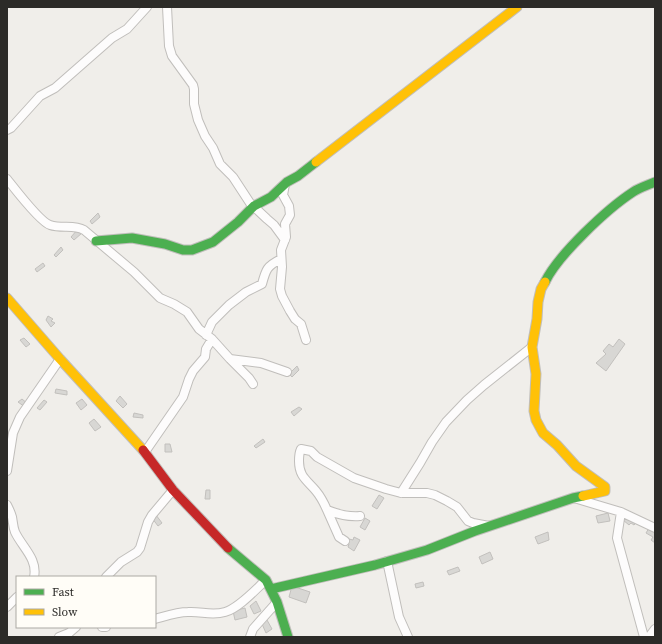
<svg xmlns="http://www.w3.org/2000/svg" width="662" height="644" font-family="'Source Serif 4',serif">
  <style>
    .building { fill: #d8d7d4; stroke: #c2c0bd }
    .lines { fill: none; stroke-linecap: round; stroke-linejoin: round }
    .street-casing { stroke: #c0bebb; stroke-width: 10 }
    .fast-casing { stroke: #c0bebb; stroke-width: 11 }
    .slow-casing { stroke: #c0bebb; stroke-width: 11 }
    .jam-casing { stroke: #c0bebb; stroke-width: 11 }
    .street { stroke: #fdfcfc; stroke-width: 8 }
    .fast { stroke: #4caf50; stroke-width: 9 }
    .slow { stroke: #ffc107; stroke-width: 9 }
    .jam { stroke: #c62828; stroke-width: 9 }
  </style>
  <rect width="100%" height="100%" fill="#f0eeea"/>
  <!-- building -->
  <path class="building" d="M 98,213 L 100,217 L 92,224 L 90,221 Z
    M 78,229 L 82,233 L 74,240 L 71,237 Z
    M 61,247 L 63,250 L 56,257 L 54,255 Z
    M 43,263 L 45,266 L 37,272 L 35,269 Z
    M 48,316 L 53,319 L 51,321 L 55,323 L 51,327 L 46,320 Z
    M 24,338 L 30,344 L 26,347 L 20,340 Z
    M 619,339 L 625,344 L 606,371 L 596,363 L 606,354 L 603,351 L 609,344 L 613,347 Z
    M 297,366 L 299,370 L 292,377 L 289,374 Z
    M 56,389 L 67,391 L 67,395 L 55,393 Z
    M 120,396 L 127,404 L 123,408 L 116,401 Z
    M 22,399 L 28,404 L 25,407 L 18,402 Z
    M 82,399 L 87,405 L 81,410 L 76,403 Z
    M 44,400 L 47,402 L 40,410 L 37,408 Z
    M 299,407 L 302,409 L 294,416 L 291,412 Z
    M 134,413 L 143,415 L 143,418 L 133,417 Z
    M 94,419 L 101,427 L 95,431 L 89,423 Z
    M 263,439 L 265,442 L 256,448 L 254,446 Z
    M 165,444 L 170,444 L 172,452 L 165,452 Z
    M 206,490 L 210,490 L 210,499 L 205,499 Z
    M 379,495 L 384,498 L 377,509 L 372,506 Z
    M 608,513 L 610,521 L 598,523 L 596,516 Z
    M 156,515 L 162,523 L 158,526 L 152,518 Z
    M 626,516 L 636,523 L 634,525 L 631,523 L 629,525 L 623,520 Z
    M 365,518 L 370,521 L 365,530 L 360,527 Z
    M 649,528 L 655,531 L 655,543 L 651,540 L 653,537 L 646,533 Z
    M 548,532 L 549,540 L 538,544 L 535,537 Z
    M 354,537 L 360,540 L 354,551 L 348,547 L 349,544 L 347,543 L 349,539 L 353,540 Z
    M 490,552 L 493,559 L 482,564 L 479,557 Z
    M 458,567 L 460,571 L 449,575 L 447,571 Z
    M 423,582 L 424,586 L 416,588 L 415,584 Z
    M 292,586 L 310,592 L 306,603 L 289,597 Z
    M 256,601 L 261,611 L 254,614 L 250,606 Z
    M 245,608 L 247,617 L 235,620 L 233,611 Z
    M 267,620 L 272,629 L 266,633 L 262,624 Z"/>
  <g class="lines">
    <!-- street casing -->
    <g class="street-casing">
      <path id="street" d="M 167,7 L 169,46 L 172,56 L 193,85 L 194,89 L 194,104 L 198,120 L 205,136 L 213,148 L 220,164 L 233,177 L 250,203 L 267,219 L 274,225 L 285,240
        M 7,130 L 11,128 L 40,96 L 55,88 L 112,38 L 127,29 L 147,7
        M 7,179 C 15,189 40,222 50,225 C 62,229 74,224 84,230 L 134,272 L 160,298 L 174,304 L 187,312 L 199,329 L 212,339 L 230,359 L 261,363 L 287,372
        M 285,184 L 283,195 L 289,206 L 290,215 L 285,224 L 286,237 L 281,250 L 282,267 L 280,289 L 282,296 L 290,311 L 295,319 L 301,324 L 306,340
        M 206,335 L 212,322 L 229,305 L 246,292 L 262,284 C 266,269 267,266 281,259
        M 230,359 L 249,378 L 253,384
        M 145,452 L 183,397 L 189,379 L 193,371 L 205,357 L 206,349 L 212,339
        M 7,471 L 13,433 L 20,417 L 60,359
        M 401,493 L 420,463 L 432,442 L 446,422 L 467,400 L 484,385 L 532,347
        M 574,498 L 621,512 L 655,528
        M 7,505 C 9,509 11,513 12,517 C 13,522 13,527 15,532 C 22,547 38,559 34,577
        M 327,510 L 339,537 L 345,541
        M 621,512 L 617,538 L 644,637
        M 360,516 C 348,517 337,514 327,510 C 324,503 321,497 316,491 C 307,480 299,477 299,461 C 299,457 299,453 301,449 L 311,451 L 317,457 L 354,478 L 386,489 L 401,493 L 427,493 L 435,495 L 447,501 L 457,507 L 468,521 L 473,523 L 489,526
        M 387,561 L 399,617 L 408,637
        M 106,577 L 121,562 L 137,552 L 140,548 L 148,522 L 152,515 L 173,490
        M 7,607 L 17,597
        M 155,619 C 166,616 177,612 188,612 C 201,611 211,616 225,612 C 239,608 256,589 266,580
        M 102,627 L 106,627
        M 59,637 L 69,633 L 76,627
        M 250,637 L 253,629 L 277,602
        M 649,637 L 655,629"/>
    </g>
    <!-- fast casing -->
    <g class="fast-casing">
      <path id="fast" d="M 96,241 L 132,238 L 165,244 L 183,250 L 192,250 L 213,242 L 238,222 L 254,206 L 271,197 L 287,182 L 298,176 L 316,162
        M 545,282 C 558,255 607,209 633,192 C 639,188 648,185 655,182
        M 228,548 L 266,580 L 277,602 L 288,637
        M 271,589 L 375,565 L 427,550 L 475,531 L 573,498 L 583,496"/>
    </g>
    <!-- slow casing -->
    <g class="slow-casing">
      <path id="slow" d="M 316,162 L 517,7
        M 545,282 L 541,289 L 538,302 L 537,319 L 532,347 L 536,374 L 534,411 L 536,420 L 543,433 L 557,445 L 576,466 L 605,487 L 605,491 L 583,496
        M 7,298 L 60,359 L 143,450"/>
    </g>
    <!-- jam casing -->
    <g class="jam-casing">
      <path id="jam" d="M 143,450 L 173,490 L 228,548"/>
    </g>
    <!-- street -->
    <use href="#street" class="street"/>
    <!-- fast -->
    <use href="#fast" class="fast"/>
    <!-- slow -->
    <use href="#slow" class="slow"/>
    <!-- jam -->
    <use href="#jam" class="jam"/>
  </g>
  <!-- border -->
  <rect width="662" height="644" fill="none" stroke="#2c2b28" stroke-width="16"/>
  <!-- legend -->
  <rect x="16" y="576" width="140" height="52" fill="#fffdf7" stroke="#aba9a4"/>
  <rect x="24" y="589" width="20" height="6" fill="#4caf50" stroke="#aba9a4"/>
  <text x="52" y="596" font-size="12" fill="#2c2b28">Fast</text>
  <rect x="24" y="609" width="20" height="6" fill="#ffc107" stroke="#aba9a4"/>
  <text x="52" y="616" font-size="12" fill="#2c2b28">Slow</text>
</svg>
